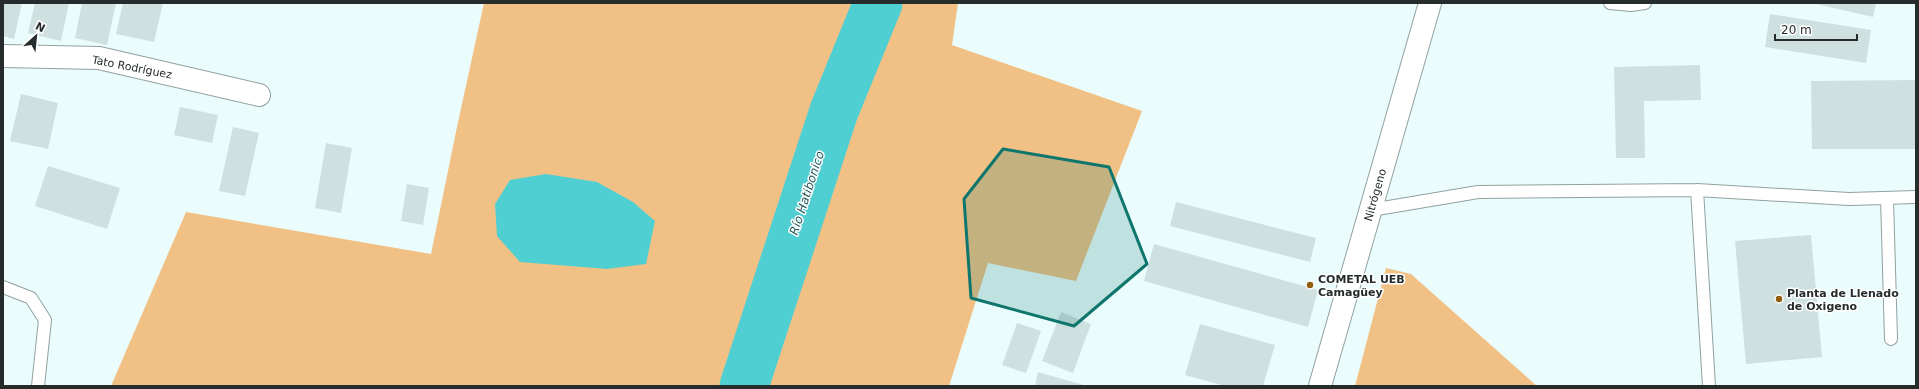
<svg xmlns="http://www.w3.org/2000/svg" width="1919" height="389" font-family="'DejaVu Sans',sans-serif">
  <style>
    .green { fill: #f0c085 }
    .water { fill: #50cfd3 }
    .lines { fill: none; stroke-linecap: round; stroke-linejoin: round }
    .river { stroke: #50cfd3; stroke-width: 49 }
    .building { fill: #cfe0e0 }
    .lane-casing { stroke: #91a0a0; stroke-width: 14 }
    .street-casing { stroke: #91a0a0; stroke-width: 24 }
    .lane { stroke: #fff; stroke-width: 12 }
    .street { stroke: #fff; stroke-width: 22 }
    .marked { fill: #0f766e; fill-opacity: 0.2; stroke: #0f766e; stroke-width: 3; stroke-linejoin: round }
    .poi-dot { fill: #925f10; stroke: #fff; stroke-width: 1.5 }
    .labels { text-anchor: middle; stroke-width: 3; stroke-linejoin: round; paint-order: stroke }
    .street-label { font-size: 11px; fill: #262c2c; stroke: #fff }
    .poi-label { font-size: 11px; font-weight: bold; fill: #262c2c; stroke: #fff; text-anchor: start }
    .water-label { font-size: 12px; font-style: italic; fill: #225759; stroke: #fff }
  </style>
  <rect width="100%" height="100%" fill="#ebfcfc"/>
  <!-- green -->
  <path class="green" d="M 484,3 L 958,3 L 952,45 L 1142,111 L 1076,281 L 988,263 L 949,386 L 111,386 L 186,212 L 431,254 L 457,127 Z
    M 1386,268 L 1411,274 L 1537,386 L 1355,386 Z"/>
  <!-- water -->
  <path class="water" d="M 546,174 L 597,182 L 633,202 L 655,221 L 646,264 L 607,269 L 520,262 L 497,236 L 495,204 L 510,180 Z"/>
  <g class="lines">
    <!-- river -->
    <path class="river" d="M 744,386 L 834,111 L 878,3"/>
  </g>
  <!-- building -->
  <path class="building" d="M 3,3 L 22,3 L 14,39 L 3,36 Z
    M 35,3 L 69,3 L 61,41 L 28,33 Z
    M 82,3 L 116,3 L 107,45 L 75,38 Z
    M 123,3 L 163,3 L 154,42 L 116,34 Z
    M 1812,3 L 1876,3 L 1873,17 Z
    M 1770,14 L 1871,30 L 1866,63 L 1765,47 Z
    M 1700,65 L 1701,100 L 1644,101 L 1645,158 L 1616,158 L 1614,67 Z
    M 1916,80 L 1916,149 L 1812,149 L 1811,81 Z
    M 21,94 L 58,103 L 48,149 L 10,141 Z
    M 180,107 L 218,115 L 212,143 L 174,135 Z
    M 233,127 L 259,133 L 245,196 L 219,191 Z
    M 326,143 L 352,148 L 341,213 L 315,208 Z
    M 48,166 L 120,188 L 107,229 L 35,206 Z
    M 407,184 L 429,188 L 423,225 L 401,221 Z
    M 1176,202 L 1316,238 L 1310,262 L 1170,226 Z
    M 1811,235 L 1822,357 L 1746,364 L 1735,241 Z
    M 1154,244 L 1318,290 L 1308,327 L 1144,281 Z
    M 1061,312 L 1091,324 L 1073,373 L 1042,361 Z
    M 1017,323 L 1041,331 L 1026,373 L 1002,365 Z
    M 1200,324 L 1275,345 L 1263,386 L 1225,386 L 1185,375 Z
    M 1038,372 L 1087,386 L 1035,386 Z"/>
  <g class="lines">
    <!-- lane casing -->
    <g class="lane-casing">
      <path id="lane" d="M 1610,3 L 1631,5 L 1645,3
        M 1697,190 L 1709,386
        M 1887,198 L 1891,339
        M 1371,210 L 1478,192 L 1697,190 L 1849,199 L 1916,197
        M 3,287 L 31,298 L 45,320 L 38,386"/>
    </g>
    <!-- street casing -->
    <g class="street-casing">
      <path id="street" d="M 3,56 L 99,58 L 259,95
        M 1320,386 L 1430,3"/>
    </g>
    <!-- lane -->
    <use href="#lane" class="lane"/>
    <!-- street -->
    <use href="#street" class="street"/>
  </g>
  <!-- marked area -->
  <path class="marked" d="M 1003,149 L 1109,167 L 1147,264 L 1074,326 L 971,298 L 964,199 Z"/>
  <!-- markers -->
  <g class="poi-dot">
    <circle cx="1310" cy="285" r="4"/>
    <circle cx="1779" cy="299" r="4"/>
  </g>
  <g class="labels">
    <!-- street labels -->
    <g class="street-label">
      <text transform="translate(132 67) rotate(11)" y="4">Tato Rodríguez</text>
      <text transform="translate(1375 195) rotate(-74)" y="4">Nitrógeno</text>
    </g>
    <!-- poi labels -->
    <g class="poi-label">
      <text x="1318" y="283">COMETAL UEB<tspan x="1318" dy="13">Camagüey</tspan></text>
      <text x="1787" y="297">Planta de Llenado<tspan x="1787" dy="13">de Oxigeno</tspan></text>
    </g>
    <!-- water labels -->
    <g class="water-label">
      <text transform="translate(807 193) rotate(-72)" y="4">Río Hatibonico</text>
    </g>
  </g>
  <!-- border -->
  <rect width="1919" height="389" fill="none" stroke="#262c2c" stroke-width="8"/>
  <!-- north arrow -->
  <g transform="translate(36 36) rotate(27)" stroke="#ffffff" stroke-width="3" paint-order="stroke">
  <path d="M0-3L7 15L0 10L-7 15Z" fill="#262c2c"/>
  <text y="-6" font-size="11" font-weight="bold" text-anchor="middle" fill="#262c2c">N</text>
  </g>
  <!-- scale -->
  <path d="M1775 34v6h82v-6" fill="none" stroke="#262c2c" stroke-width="2"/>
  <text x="1781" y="34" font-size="12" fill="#262c2c" stroke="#ffffff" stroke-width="3" paint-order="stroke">20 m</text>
</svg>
